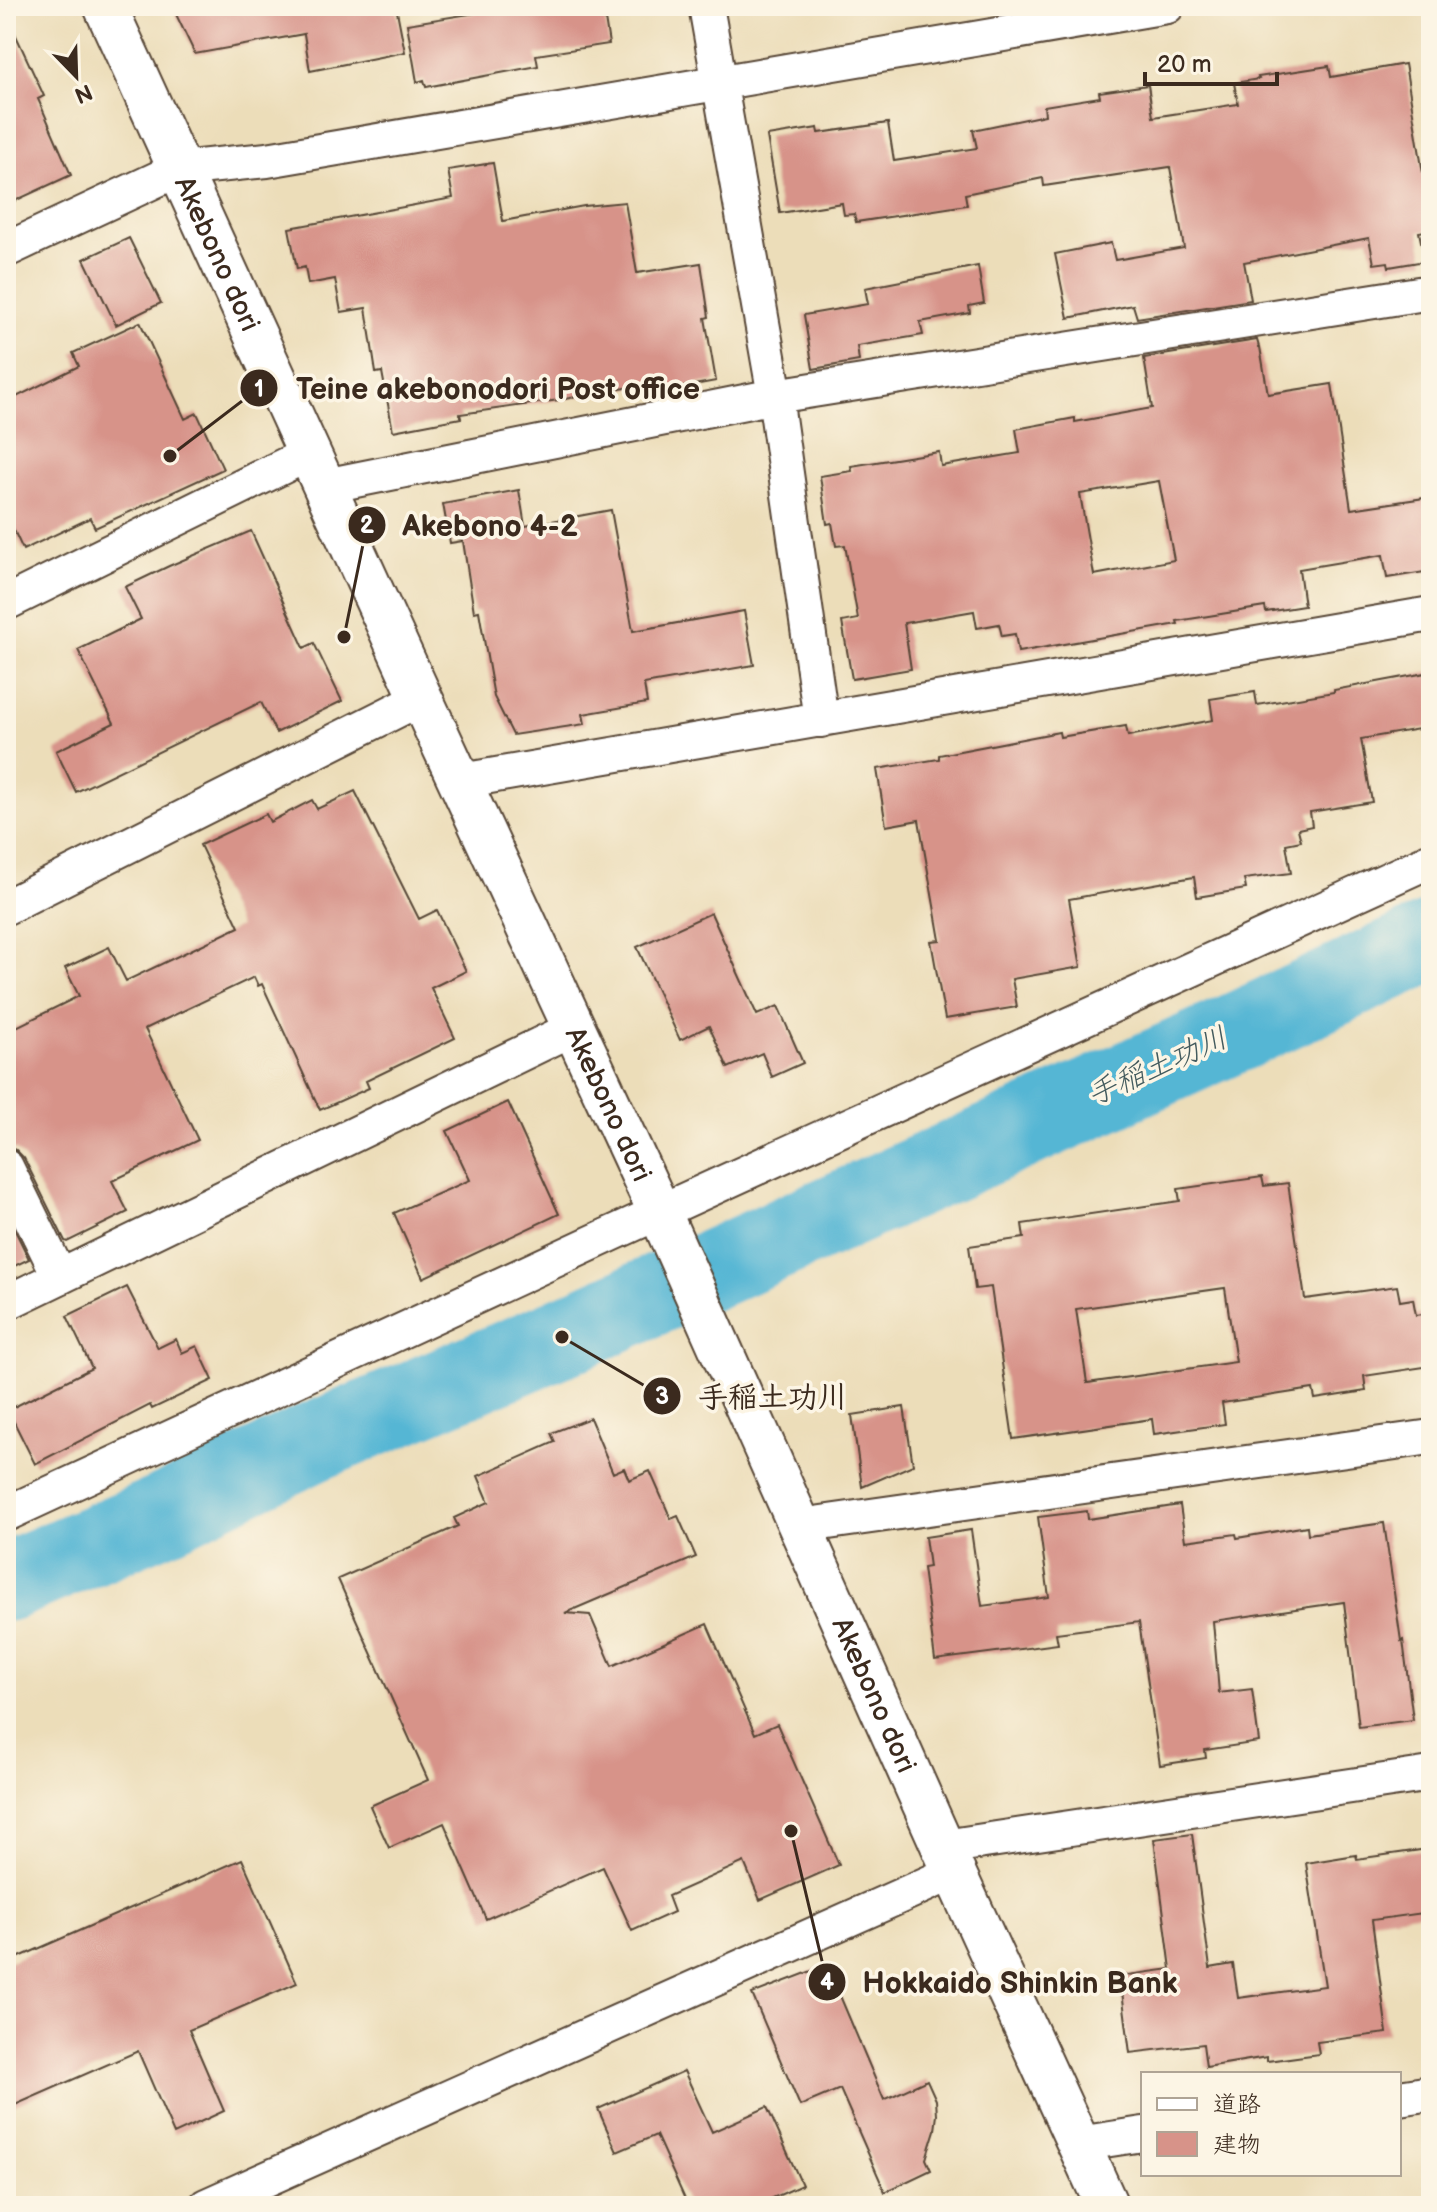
<svg xmlns="http://www.w3.org/2000/svg" width="1437" height="2212" font-family="'Balsamiq Sans','Klee One',sans-serif">
  <style>
    .lines { fill: none; stroke-linecap: round; stroke-linejoin: round }
    .river { stroke: #55b6d4; stroke-width: 80 }
    .building { fill: #d79389; fill-rule: evenodd }
    .minor-casing { stroke: #564535; stroke-width: 38 }
    .tertiary-casing { stroke: #564535; stroke-width: 46 }
    .minor { stroke: #fff; stroke-width: 34 }
    .tertiary { stroke: #fff; stroke-width: 42 }
    .labels { text-anchor: middle; stroke-width: 7; stroke-linejoin: round; paint-order: stroke }
    .street-label { font-size: 28px; fill: #3b2a1e; stroke: #fcf5e5 }
    .water-label { font-size: 30px; font-style: italic; fill: #445b5e; stroke: #fcf5e5 }
    .leader { fill: none; stroke: #3b2a1e; stroke-width: 3 }
    .callout-dot { fill: #3b2a1e; stroke: #fcf5e5; stroke-width: 3 }
    .mark-label { font-size: 24px; text-anchor: middle; font-weight: bold; fill: #fff }
    .callout-label { font-size: 30px; text-anchor: middle; font-weight: bold; fill: #3b2a1e; stroke: #fcf5e5; stroke-width: 7; stroke-linejoin: round; paint-order: stroke }
  </style>
  <rect width="100%" height="100%" fill="#fcf5e5"/>
  <filter id="ink" filterUnits="userSpaceOnUse"><feTurbulence type="fractalNoise" baseFrequency=".0125" numOctaves="2"/><feDisplacementMap in="SourceGraphic" scale="16" xChannelSelector="R" yChannelSelector="G"/><feConvolveMatrix kernelMatrix="1 2 1 2 8 2 1 2 1" color-interpolation-filters="sRGB"/></filter>
  <filter id="wash" filterUnits="userSpaceOnUse"><feTurbulence type="fractalNoise" baseFrequency=".006" numOctaves="4" result="noise"/><feDisplacementMap in="SourceGraphic" scale="32" xChannelSelector="R" yChannelSelector="G"/><feGaussianBlur stdDeviation="1.8" result="paint"/><feColorMatrix in="noise" values="0 0 0 0 0 0 0 0 0 0 0 0 0 0 0 0 0 1.4 0 .05"/><feComposite in="paint" operator="in"/></filter>
  <g filter="url(#wash)">
    <rect width="100%" height="100%" fill="#ecddb9"/>
    <g class="lines">
      <!-- river -->
      <path class="river" d="M 6,1582 L 167,1513 L 312,1443 L 562,1337 L 1235,1033 L 1431,941"/>
    </g>
    <g id="blocks">
      <!-- building -->
      <path class="building" d="M 172,6 L 396,6 L 405,52 L 310,71 L 304,34 L 195,54 Z
        M 475,6 L 603,6 L 609,44 L 536,55 L 538,66 L 426,87 L 424,80 L 417,82 L 407,24 L 476,13 Z
        M 6,14 L 44,96 L 38,99 L 71,175 L 6,205 Z
        M 1405,64 L 1431,222 L 1431,230 L 1419,232 L 1425,261 L 1389,267 L 1388,262 L 1374,264 L 1369,238 L 1244,262 L 1251,300 L 1137,318 L 1133,305 L 1068,318 L 1055,254 L 1111,243 L 1115,260 L 1184,248 L 1170,167 L 1044,186 L 1043,178 L 965,194 L 967,205 L 856,222 L 854,214 L 844,215 L 842,203 L 780,213 L 767,136 L 818,128 L 819,133 L 888,123 L 894,161 L 977,148 L 973,130 L 1045,115 L 1044,106 L 1100,97 L 1099,92 L 1148,85 L 1153,117 L 1238,104 L 1234,83 L 1259,79 L 1258,77 L 1329,66 L 1331,77 Z
        M 493,163 L 503,221 L 584,206 L 625,202 L 637,273 L 701,263 L 709,317 L 705,318 L 716,381 L 656,392 L 654,383 L 559,400 L 460,414 L 461,418 L 393,431 L 382,372 L 376,373 L 366,308 L 341,312 L 335,279 L 308,284 L 305,267 L 297,269 L 289,228 L 453,198 L 448,170 Z
        M 129,238 L 161,303 L 116,325 L 84,259 Z
        M 978,266 L 984,303 L 969,306 L 970,313 L 920,322 L 923,335 L 857,346 L 859,361 L 813,369 L 804,315 L 868,304 L 865,288 Z
        M 140,322 L 185,419 L 197,413 L 223,469 L 95,528 L 90,518 L 23,550 L 6,513 L 6,402 L 79,366 L 73,353 Z
        M 1257,340 L 1259,347 L 1260,347 L 1268,394 L 1332,384 L 1351,509 L 1431,497 L 1431,571 L 1387,578 L 1383,555 L 1299,569 L 1304,606 L 1266,612 L 1265,607 L 1177,621 L 1178,624 L 1018,652 L 1015,634 L 1002,636 L 999,624 L 977,628 L 974,611 L 904,623 L 911,669 L 852,679 L 842,622 L 858,619 L 845,545 L 836,546 L 832,523 L 827,524 L 820,476 L 852,471 L 851,466 L 939,452 L 941,466 L 1020,453 L 1016,429 L 1075,418 L 1075,422 L 1152,408 L 1144,358 ZM 1159,481 L 1174,560 L 1094,575 L 1080,494 Z
        M 519,490 L 525,526 L 611,510 L 633,631 L 744,611 L 754,665 L 644,684 L 647,703 L 583,714 L 585,724 L 513,735 L 494,697 L 479,611 L 474,612 L 463,541 L 450,543 L 443,504 Z
        M 251,531 L 304,648 L 314,643 L 342,701 L 276,733 L 261,702 L 76,792 L 56,751 L 114,723 L 78,650 L 141,619 L 125,587 L 169,566 Z
        M 1431,672 L 1431,727 L 1361,739 L 1372,802 L 1310,812 L 1312,826 L 1298,829 L 1301,841 L 1286,844 L 1291,873 L 1244,879 L 1246,889 L 1197,897 L 1194,877 L 1069,899 L 1081,967 L 1012,979 L 1017,1007 L 945,1019 L 931,941 L 940,940 L 919,820 L 886,826 L 877,769 L 939,759 L 939,755 L 1059,732 L 1060,737 L 1126,726 L 1128,736 L 1213,720 L 1210,699 L 1255,692 L 1257,705 L 1334,692 L 1334,690 Z
        M 355,791 L 419,919 L 437,910 L 466,971 L 431,988 L 455,1038 L 366,1081 L 369,1088 L 320,1110 L 262,984 L 258,986 L 254,977 L 145,1029 L 198,1140 L 112,1181 L 128,1212 L 67,1242 L 65,1241 L 24,1158 L 16,1150 L 6,1147 L 6,1032 L 79,996 L 65,968 L 109,947 L 126,981 L 239,927 L 200,845 L 266,814 L 270,822 L 312,800 L 317,809 Z
        M 711,913 L 757,1015 L 778,1006 L 803,1063 L 772,1077 L 762,1053 L 728,1068 L 709,1026 L 680,1040 L 637,947 Z
        M 508,1102 L 559,1214 L 423,1278 L 394,1213 L 470,1180 L 447,1131 Z
        M 1262,1177 L 1264,1186 L 1288,1183 L 1305,1299 L 1397,1286 L 1400,1301 L 1413,1299 L 1416,1315 L 1423,1314 L 1431,1366 L 1364,1376 L 1366,1391 L 1315,1399 L 1313,1389 L 1222,1403 L 1225,1424 L 1154,1434 L 1152,1419 L 1013,1439 L 991,1287 L 975,1289 L 969,1246 L 1024,1238 L 1022,1224 L 1180,1201 L 1178,1189 ZM 1225,1288 L 1236,1362 L 1087,1383 L 1076,1309 Z
        M 6,1212 L 29,1259 L 6,1270 Z
        M 127,1287 L 158,1348 L 176,1339 L 182,1353 L 197,1346 L 213,1380 L 152,1409 L 150,1405 L 35,1464 L 8,1410 L 92,1368 L 67,1316 Z
        M 904,1407 L 913,1465 L 862,1487 L 852,1415 Z
        M 590,1418 L 613,1473 L 624,1468 L 629,1480 L 650,1471 L 671,1519 L 678,1516 L 696,1557 L 565,1613 L 590,1615 L 612,1666 L 707,1624 L 755,1734 L 777,1724 L 839,1865 L 760,1900 L 744,1862 L 668,1896 L 674,1912 L 632,1931 L 603,1867 L 486,1919 L 444,1823 L 389,1848 L 370,1806 L 428,1780 L 338,1579 L 458,1526 L 454,1518 L 489,1502 L 478,1476 L 555,1442 L 551,1433 Z
        M 1180,1505 L 1185,1541 L 1236,1534 L 1237,1538 L 1307,1526 L 1308,1534 L 1384,1523 L 1401,1641 L 1403,1640 L 1413,1720 L 1359,1727 L 1344,1602 L 1213,1621 L 1219,1693 L 1252,1689 L 1259,1742 L 1205,1750 L 1206,1758 L 1160,1765 L 1139,1622 L 1056,1633 L 1058,1644 L 935,1660 L 923,1568 L 929,1567 L 925,1537 L 971,1530 L 982,1606 L 1049,1597 L 1038,1517 L 1087,1511 L 1088,1519 Z
        M 1192,1834 L 1210,1968 L 1233,1964 L 1238,1998 L 1325,1986 L 1306,1863 L 1356,1855 L 1357,1859 L 1428,1849 L 1431,1868 L 1431,1912 L 1372,1920 L 1387,2033 L 1317,2042 L 1319,2054 L 1267,2061 L 1267,2057 L 1206,2067 L 1203,2044 L 1130,2053 L 1120,1976 L 1171,1969 L 1154,1839 Z
        M 242,1859 L 297,1983 L 189,2030 L 224,2111 L 174,2134 L 138,2051 L 6,2109 L 6,1963 Z
        M 827,1965 L 884,2100 L 927,2080 L 936,2100 L 937,2115 L 935,2130 L 926,2159 L 931,2170 L 885,2192 L 840,2089 L 800,2106 L 752,1994 Z
        M 684,2071 L 712,2132 L 767,2107 L 802,2185 L 755,2206 L 688,2206 L 656,2135 L 617,2152 L 598,2109 Z"/>
    </g>
  </g>
  <g filter="url(#ink)">
    <use href="#blocks" fill-opacity="0" stroke="#564535" stroke-width="2"/>
    <g class="lines">
      <!-- minor casing -->
      <g class="minor-casing">
        <path id="minor" d="M 706,6 L 775,396 L 821,720
          M 6,250 L 179,169 L 267,160 L 1167,6
          M 325,486 L 775,396 L 1431,292
          M 6,603 L 310,453
          M 461,781 L 1431,614
          M 6,907 L 421,698
          M 6,1167 L 60,1277
          M 6,1303 L 574,1028
          M 6,1514 L 609,1235 L 1431,860
          M 800,1526 L 1431,1437
          M 944,1847 L 1431,1774
          M 1399,2098 L 1431,2093
          M 1078,2144 L 1143,2134
          M 206,2206 L 954,1872"/>
      </g>
      <!-- tertiary casing -->
      <g class="tertiary-casing">
        <g id="tertiary">
          <path id="s1" d="M 105,6 L 421,698 L 659,1211 L 954,1872 L 1107,2206"/>
        </g>
      </g>
      <!-- minor -->
      <use href="#minor" class="minor"/>
      <!-- tertiary -->
      <use href="#tertiary" class="tertiary"/>
    </g>
  </g>
  <g class="labels">
    <!-- street labels -->
    <g class="street-label">
      <text dy="10" stroke="none"><textPath href="#s1" startOffset="272">Akebono dori</textPath></text>
      <text dy="10" stroke="none"><textPath href="#s1" startOffset="1208">Akebono dori</textPath></text>
      <text dy="10" stroke="none"><textPath href="#s1" startOffset="1856">Akebono dori</textPath></text>
    </g>
    <!-- water labels -->
    <g class="water-label">
      <text transform="translate(1157 1066) rotate(-24)" y="10">手稲土功川</text>
    </g>
  </g>
  <!-- callouts -->
  <path class="leader" d="M170 456L259 388M344 637L367 525M562 1337L662 1396M791 1831L827 1982"/>
  <g class="callout-dot">
    <circle cx="170" cy="456" r="8"/>
    <circle cx="344" cy="637" r="8"/>
    <circle cx="562" cy="1337" r="8"/>
    <circle cx="791" cy="1831" r="8"/>
    <circle cx="259" cy="388" r="20"/>
    <circle cx="367" cy="525" r="20"/>
    <circle cx="662" cy="1396" r="20"/>
    <circle cx="827" cy="1982" r="20"/>
  </g>
  <g class="mark-label">
    <text x="259" y="397">1</text>
    <text x="367" y="533">2</text>
    <text x="662" y="1404">3</text>
    <text x="827" y="1990">4</text>
  </g>
  <g class="callout-label">
    <text x="498" y="399">Teine akebonodori Post office</text>
    <text x="490" y="536">Akebono 4-2</text>
    <text x="773" y="1407">手稲土功川</text>
    <text x="1020" y="1993">Hokkaido Shinkin Bank</text>
  </g>
  <!-- margin -->
  <rect width="1437" height="2212" fill="none" stroke="#fcf5e5" stroke-width="32"/>
  <!-- legend -->
  <rect x="1141" y="2072" width="260" height="104" fill="#fcf5e5" stroke="#afa495" stroke-width="2"/>
  <rect x="1157" y="2098" width="40" height="12" fill="#ffffff" stroke="#afa495" stroke-width="2"/>
  <text x="1213" y="2112" font-size="24" fill="#3b2a1e">道路</text>
  <rect x="1157" y="2132" width="40" height="24" fill="#d79389" stroke="#afa495" stroke-width="2"/>
  <text x="1213" y="2152" font-size="24" fill="#3b2a1e">建物</text>
  <!-- north arrow -->
  <g transform="translate(76 76) rotate(157)" stroke="#fcf5e5" stroke-width="6" paint-order="stroke">
  <path d="M0-6L14 30L0 20L-14 30Z" fill="#3b2a1e"/>
  <text y="-12" font-size="22" font-weight="bold" text-anchor="middle" fill="#3b2a1e">N</text>
  </g>
  <!-- scale -->
  <path d="M1145 72v12h132v-12" fill="none" stroke="#3b2a1e" stroke-width="4"/>
  <text x="1157" y="72" font-size="24" fill="#3b2a1e" stroke="#fcf5e5" stroke-width="6" paint-order="stroke">20 m</text>
</svg>
